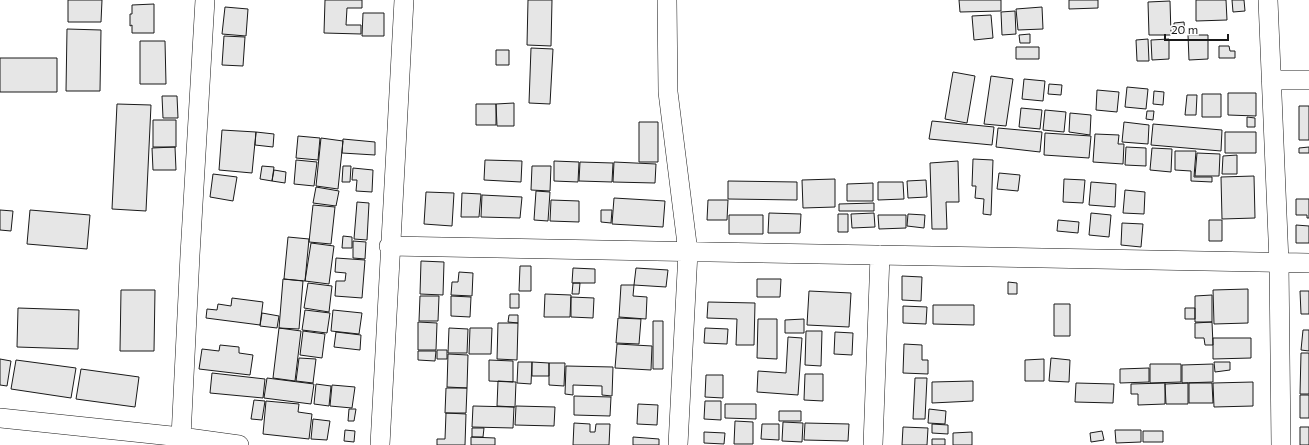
<svg xmlns="http://www.w3.org/2000/svg" width="1309" height="445" font-family="Commissioner,sans-serif">
  <style>
    .building { fill: #e6e6e6; stroke: #1a1a1a }
    .lines { fill: none; stroke-linecap: round; stroke-linejoin: round }
    .minor-casing { stroke: #1a1a1a; stroke-width: 20 }
    .minor { stroke: #fff; stroke-width: 19 }
  </style>
  <rect width="100%" height="100%" fill="#fff"/>
  <!-- building -->
  <path class="building" d="M 68,0 L 102,0 L 101,22 L 68,22 Z
    M 325,0 L 362,0 L 362,8 L 347,8 L 346,25 L 361,25 L 361,34 L 324,33 Z
    M 528,0 L 552,0 L 551,46 L 527,45 Z
    M 959,0 L 1001,0 L 1001,11 L 960,12 Z
    M 1069,0 L 1098,0 L 1098,8 L 1069,9 Z
    M 1196,0 L 1226,0 L 1227,20 L 1196,21 Z
    M 1232,0 L 1244,0 L 1245,11 L 1233,12 Z
    M 1170,1 L 1171,35 L 1149,35 L 1148,2 Z
    M 154,4 L 154,33 L 132,33 L 132,25 L 130,26 L 130,14 L 132,14 L 132,5 Z
    M 225,7 L 248,9 L 246,36 L 222,34 Z
    M 1042,7 L 1043,29 L 1018,30 L 1016,9 Z
    M 1015,11 L 1016,34 L 1002,35 L 1001,12 Z
    M 363,13 L 384,13 L 384,36 L 362,36 Z
    M 991,15 L 993,38 L 974,40 L 972,16 Z
    M 1184,22 L 1185,33 L 1174,34 L 1174,23 Z
    M 67,29 L 101,30 L 100,91 L 66,91 Z
    M 1030,34 L 1030,43 L 1020,43 L 1019,35 Z
    M 1188,35 L 1208,35 L 1208,59 L 1189,60 Z
    M 224,36 L 245,37 L 243,66 L 222,65 Z
    M 1148,39 L 1149,61 L 1137,61 L 1136,40 Z
    M 1169,39 L 1169,59 L 1152,60 L 1151,40 Z
    M 140,41 L 165,41 L 166,84 L 140,84 Z
    M 1219,46 L 1229,46 L 1230,51 L 1235,51 L 1235,58 L 1219,58 Z
    M 1016,47 L 1039,47 L 1039,59 L 1016,59 Z
    M 531,48 L 553,49 L 550,104 L 529,103 Z
    M 496,50 L 509,50 L 509,65 L 496,65 Z
    M 0,58 L 57,58 L 57,92 L 0,92 Z
    M 953,72 L 975,76 L 967,123 L 945,119 Z
    M 991,76 L 1013,79 L 1006,126 L 984,124 Z
    M 1024,79 L 1045,81 L 1043,101 L 1022,99 Z
    M 1049,84 L 1062,85 L 1061,95 L 1048,94 Z
    M 1127,87 L 1148,89 L 1146,109 L 1125,107 Z
    M 1097,90 L 1119,92 L 1117,112 L 1096,110 Z
    M 1154,91 L 1164,92 L 1163,105 L 1153,104 Z
    M 1228,93 L 1256,93 L 1256,116 L 1228,115 Z
    M 1202,94 L 1221,94 L 1221,117 L 1202,117 Z
    M 1187,95 L 1197,95 L 1196,115 L 1185,115 Z
    M 162,96 L 177,96 L 178,118 L 163,118 Z
    M 514,103 L 514,126 L 497,126 L 496,104 Z
    M 117,104 L 151,105 L 146,211 L 112,209 Z
    M 476,104 L 496,104 L 496,125 L 476,125 Z
    M 1299,106 L 1309,106 L 1309,140 L 1299,140 Z
    M 1021,108 L 1042,110 L 1040,129 L 1019,127 Z
    M 1045,110 L 1066,112 L 1064,132 L 1043,130 Z
    M 1147,111 L 1154,111 L 1153,120 L 1146,119 Z
    M 1070,113 L 1091,115 L 1090,135 L 1069,132 Z
    M 1247,117 L 1255,118 L 1255,127 L 1247,127 Z
    M 153,120 L 176,120 L 176,147 L 153,147 Z
    M 932,121 L 994,127 L 992,145 L 929,139 Z
    M 639,122 L 658,122 L 658,162 L 639,162 Z
    M 1124,122 L 1149,125 L 1148,144 L 1122,142 Z
    M 1153,124 L 1222,130 L 1221,151 L 1151,145 Z
    M 998,128 L 1042,132 L 1040,152 L 996,147 Z
    M 222,130 L 256,132 L 252,173 L 219,170 Z
    M 256,132 L 274,134 L 273,147 L 255,145 Z
    M 1225,132 L 1256,132 L 1256,153 L 1225,153 Z
    M 1045,133 L 1091,136 L 1089,158 L 1044,155 Z
    M 1095,134 L 1119,135 L 1118,144 L 1124,144 L 1123,164 L 1093,162 Z
    M 298,136 L 320,138 L 318,160 L 296,158 Z
    M 321,138 L 343,141 L 338,189 L 316,186 Z
    M 343,139 L 375,142 L 375,155 L 342,153 Z
    M 175,147 L 176,170 L 153,170 L 152,148 Z
    M 1126,147 L 1146,148 L 1146,166 L 1125,165 Z
    M 1309,147 L 1309,153 L 1299,153 L 1299,148 Z
    M 1152,148 L 1172,149 L 1171,172 L 1150,170 Z
    M 1175,151 L 1196,151 L 1194,177 L 1212,177 L 1212,182 L 1191,181 L 1191,171 L 1175,170 Z
    M 1197,153 L 1220,154 L 1219,176 L 1195,176 Z
    M 1237,155 L 1237,174 L 1222,174 L 1223,156 Z
    M 973,159 L 993,160 L 991,215 L 983,214 L 984,199 L 975,198 L 976,186 L 972,186 Z
    M 296,160 L 317,162 L 314,186 L 294,184 Z
    M 485,160 L 522,161 L 521,182 L 484,180 Z
    M 554,161 L 579,162 L 578,182 L 554,181 Z
    M 958,161 L 959,202 L 946,202 L 947,229 L 932,229 L 930,163 Z
    M 580,162 L 613,163 L 612,182 L 579,181 Z
    M 614,162 L 656,164 L 655,183 L 613,182 Z
    M 262,166 L 274,167 L 272,181 L 260,179 Z
    M 343,166 L 351,166 L 350,182 L 342,182 Z
    M 532,166 L 551,166 L 550,191 L 531,190 Z
    M 353,168 L 373,170 L 372,192 L 356,191 L 357,180 L 352,180 Z
    M 274,170 L 286,172 L 285,183 L 272,181 Z
    M 999,173 L 1020,175 L 1018,191 L 997,189 Z
    M 213,174 L 237,177 L 233,201 L 210,197 Z
    M 1254,176 L 1255,218 L 1222,219 L 1221,177 Z
    M 835,179 L 835,207 L 803,208 L 802,180 Z
    M 1064,179 L 1085,180 L 1083,203 L 1063,202 Z
    M 926,180 L 927,197 L 908,198 L 907,181 Z
    M 728,181 L 797,182 L 797,200 L 728,199 Z
    M 878,182 L 903,182 L 904,199 L 878,200 Z
    M 1091,182 L 1116,184 L 1115,207 L 1089,205 Z
    M 873,183 L 873,201 L 847,201 L 847,184 Z
    M 316,187 L 339,191 L 336,206 L 313,203 Z
    M 1125,190 L 1145,192 L 1144,214 L 1123,213 Z
    M 536,191 L 550,192 L 548,221 L 534,220 Z
    M 426,192 L 454,193 L 452,226 L 424,224 Z
    M 462,193 L 481,194 L 479,217 L 461,217 Z
    M 482,195 L 522,197 L 520,218 L 481,217 Z
    M 614,198 L 665,201 L 663,227 L 612,224 Z
    M 1296,199 L 1309,199 L 1309,218 L 1307,218 L 1307,215 L 1296,215 Z
    M 551,200 L 579,201 L 579,222 L 550,221 Z
    M 708,200 L 728,200 L 727,220 L 707,220 Z
    M 357,202 L 369,203 L 367,240 L 354,239 Z
    M 874,203 L 874,211 L 839,211 L 839,204 Z
    M 313,205 L 335,207 L 331,244 L 309,242 Z
    M 0,210 L 13,211 L 11,231 L 0,230 Z
    M 30,210 L 90,215 L 87,249 L 27,244 Z
    M 601,210 L 612,210 L 611,223 L 601,222 Z
    M 769,213 L 801,214 L 800,233 L 768,233 Z
    M 874,213 L 875,227 L 852,228 L 851,214 Z
    M 1091,213 L 1111,215 L 1109,237 L 1089,235 Z
    M 838,214 L 848,214 L 848,232 L 838,232 Z
    M 908,214 L 925,215 L 924,228 L 907,226 Z
    M 729,215 L 763,215 L 763,234 L 729,234 Z
    M 878,215 L 906,215 L 906,228 L 879,229 Z
    M 1058,220 L 1079,222 L 1078,233 L 1057,231 Z
    M 1209,220 L 1222,220 L 1222,241 L 1209,241 Z
    M 1122,223 L 1143,224 L 1141,247 L 1121,245 Z
    M 1296,225 L 1309,226 L 1309,243 L 1296,243 Z
    M 343,236 L 352,237 L 352,248 L 342,248 Z
    M 288,237 L 309,239 L 305,281 L 284,279 Z
    M 353,241 L 366,242 L 365,259 L 353,258 Z
    M 311,243 L 334,246 L 329,284 L 305,281 Z
    M 336,258 L 365,260 L 362,298 L 335,296 L 336,281 L 345,281 L 346,273 L 335,272 Z
    M 421,261 L 444,262 L 443,295 L 420,294 Z
    M 520,266 L 531,266 L 531,291 L 519,291 Z
    M 573,268 L 595,269 L 595,283 L 572,283 Z
    M 636,268 L 668,270 L 666,287 L 634,285 Z
    M 459,272 L 473,273 L 472,296 L 451,295 L 452,282 L 458,282 Z
    M 902,276 L 922,277 L 921,301 L 902,300 Z
    M 283,279 L 303,281 L 299,329 L 279,328 Z
    M 757,279 L 781,279 L 780,297 L 757,297 Z
    M 1008,282 L 1017,283 L 1017,294 L 1008,294 Z
    M 308,283 L 332,286 L 329,312 L 304,308 Z
    M 573,283 L 580,283 L 579,294 L 572,294 Z
    M 621,285 L 634,285 L 633,296 L 647,297 L 646,319 L 619,317 Z
    M 1248,289 L 1248,323 L 1214,324 L 1213,290 Z
    M 121,290 L 155,290 L 154,351 L 120,351 Z
    M 809,291 L 851,293 L 849,327 L 807,325 Z
    M 1300,291 L 1309,291 L 1309,314 L 1301,314 Z
    M 510,294 L 519,294 L 519,308 L 510,308 Z
    M 545,294 L 571,295 L 570,317 L 544,317 Z
    M 1212,295 L 1212,322 L 1195,322 L 1195,296 Z
    M 420,296 L 439,296 L 438,321 L 419,321 Z
    M 451,296 L 471,297 L 470,317 L 451,316 Z
    M 571,297 L 594,298 L 593,318 L 571,317 Z
    M 232,298 L 263,302 L 260,325 L 206,318 L 207,309 L 217,310 L 218,304 L 231,306 Z
    M 708,302 L 755,303 L 754,345 L 736,345 L 737,319 L 707,318 Z
    M 1054,304 L 1070,304 L 1070,336 L 1054,336 Z
    M 933,305 L 974,305 L 974,325 L 933,324 Z
    M 903,306 L 927,307 L 926,324 L 903,323 Z
    M 18,308 L 79,310 L 78,349 L 17,347 Z
    M 1185,308 L 1195,308 L 1195,319 L 1185,319 Z
    M 305,310 L 330,313 L 327,333 L 302,330 Z
    M 333,310 L 362,313 L 359,334 L 331,331 Z
    M 262,313 L 279,316 L 277,328 L 260,326 Z
    M 509,315 L 518,315 L 518,323 L 508,322 Z
    M 618,318 L 641,319 L 639,344 L 616,343 Z
    M 758,319 L 777,319 L 777,359 L 757,358 Z
    M 804,319 L 804,333 L 785,333 L 785,320 Z
    M 653,321 L 663,321 L 663,369 L 653,369 Z
    M 418,322 L 437,323 L 436,350 L 418,350 Z
    M 1212,322 L 1213,345 L 1205,345 L 1204,338 L 1195,338 L 1195,323 Z
    M 498,323 L 518,323 L 517,360 L 497,359 Z
    M 279,328 L 301,331 L 295,381 L 273,378 Z
    M 449,328 L 468,329 L 467,353 L 448,353 Z
    M 470,328 L 492,328 L 491,354 L 469,354 Z
    M 705,328 L 728,329 L 727,344 L 704,343 Z
    M 1303,330 L 1309,330 L 1309,351 L 1301,350 Z
    M 303,331 L 325,334 L 322,358 L 300,355 Z
    M 806,331 L 822,331 L 821,366 L 805,365 Z
    M 336,332 L 361,335 L 360,350 L 334,347 Z
    M 835,332 L 853,333 L 852,355 L 834,354 Z
    M 788,337 L 802,338 L 798,395 L 757,392 L 758,371 L 786,373 Z
    M 1213,338 L 1251,338 L 1251,358 L 1213,359 Z
    M 617,344 L 652,346 L 651,370 L 615,368 Z
    M 904,344 L 922,345 L 922,360 L 928,360 L 928,374 L 903,373 Z
    M 220,345 L 239,347 L 239,353 L 253,355 L 250,375 L 199,369 L 202,349 L 219,351 Z
    M 437,350 L 447,350 L 447,359 L 437,359 Z
    M 418,351 L 436,351 L 435,361 L 418,360 Z
    M 1301,353 L 1309,353 L 1309,394 L 1300,394 Z
    M 448,354 L 468,355 L 467,388 L 447,387 Z
    M 299,358 L 316,359 L 313,383 L 296,381 Z
    M 1051,358 L 1070,360 L 1069,382 L 1049,381 Z
    M 0,359 L 11,361 L 7,386 L 0,385 Z
    M 1044,359 L 1044,381 L 1025,381 L 1025,360 Z
    M 16,360 L 76,368 L 71,398 L 11,389 Z
    M 489,360 L 513,361 L 513,382 L 489,381 Z
    M 518,362 L 532,362 L 531,384 L 517,383 Z
    M 532,362 L 549,363 L 549,376 L 532,376 Z
    M 1214,362 L 1230,362 L 1230,370 L 1215,372 Z
    M 549,363 L 565,363 L 564,386 L 549,385 Z
    M 1150,364 L 1181,364 L 1181,382 L 1150,383 Z
    M 1213,364 L 1213,382 L 1182,383 L 1182,365 Z
    M 566,366 L 613,367 L 612,396 L 602,395 L 602,386 L 573,385 L 573,395 L 565,394 Z
    M 1149,368 L 1149,382 L 1120,383 L 1120,369 Z
    M 81,369 L 139,377 L 135,407 L 76,399 Z
    M 212,373 L 265,379 L 263,398 L 210,393 Z
    M 805,374 L 823,374 L 823,401 L 804,400 Z
    M 706,375 L 723,375 L 723,398 L 705,397 Z
    M 267,378 L 314,384 L 311,404 L 264,398 Z
    M 915,378 L 927,378 L 925,419 L 913,419 Z
    M 498,381 L 516,382 L 515,407 L 497,406 Z
    M 973,381 L 973,401 L 932,403 L 932,382 Z
    M 1253,382 L 1253,406 L 1214,407 L 1213,383 Z
    M 1076,383 L 1114,384 L 1113,403 L 1075,402 Z
    M 1165,383 L 1165,404 L 1138,405 L 1138,394 L 1131,394 L 1131,384 Z
    M 1188,383 L 1188,404 L 1166,404 L 1165,384 Z
    M 1189,383 L 1212,383 L 1213,403 L 1189,403 Z
    M 316,384 L 331,386 L 329,406 L 314,404 Z
    M 332,385 L 355,387 L 352,408 L 330,406 Z
    M 446,388 L 467,388 L 466,413 L 445,413 Z
    M 1300,395 L 1309,395 L 1309,418 L 1300,418 Z
    M 574,396 L 611,397 L 610,416 L 574,415 Z
    M 254,400 L 265,401 L 262,420 L 251,419 Z
    M 266,401 L 299,404 L 298,412 L 312,414 L 309,439 L 263,434 Z
    M 705,401 L 721,401 L 721,420 L 704,419 Z
    M 638,404 L 658,405 L 657,425 L 637,424 Z
    M 725,404 L 756,404 L 756,419 L 725,418 Z
    M 473,406 L 514,407 L 513,428 L 472,427 Z
    M 516,406 L 555,407 L 554,426 L 515,425 Z
    M 349,409 L 356,409 L 354,421 L 348,421 Z
    M 929,409 L 946,411 L 945,424 L 928,423 Z
    M 779,411 L 801,411 L 801,421 L 779,421 Z
    M 446,413 L 466,414 L 465,445 L 437,445 L 437,439 L 445,439 Z
    M 313,419 L 330,421 L 327,440 L 311,439 Z
    M 735,421 L 753,422 L 753,444 L 734,444 Z
    M 783,422 L 803,423 L 802,442 L 782,441 Z
    M 574,423 L 590,424 L 590,432 L 595,432 L 596,424 L 610,424 L 609,445 L 573,445 Z
    M 805,423 L 849,424 L 848,441 L 804,440 Z
    M 762,424 L 779,424 L 779,440 L 761,439 Z
    M 932,424 L 948,425 L 948,434 L 932,433 Z
    M 903,427 L 928,428 L 927,445 L 902,445 Z
    M 1300,427 L 1309,427 L 1309,445 L 1300,445 Z
    M 472,428 L 484,428 L 483,437 L 472,437 Z
    M 345,430 L 355,431 L 354,442 L 344,441 Z
    M 1115,430 L 1141,430 L 1141,442 L 1116,443 Z
    M 1102,431 L 1104,440 L 1091,442 L 1090,433 Z
    M 1143,431 L 1163,431 L 1163,442 L 1143,442 Z
    M 704,432 L 725,433 L 724,444 L 704,443 Z
    M 972,432 L 972,445 L 953,445 L 953,433 Z
    M 471,437 L 495,438 L 495,445 L 471,445 Z
    M 633,437 L 659,439 L 659,445 L 633,445 Z
    M 932,439 L 945,439 L 945,445 L 932,445 Z"/>
  <g class="lines">
    <!-- minor casing -->
    <g class="minor-casing">
      <path id="minor" d="M 667,0 L 668,92 L 688,252 L 678,445
        M 1268,0 L 1279,262 L 1281,445
        M 1271,80 L 1309,80
        M 389,246 L 1309,263
        M 0,418 L 181,437 L 239,445
        M 181,437 L 190,255 L 205,0
        M 380,445 L 404,0
        M 873,445 L 880,255"/>
    </g>
    <!-- minor -->
    <use href="#minor" class="minor"/>
  </g>
  <!-- scale -->
  <path d="M1165 34v6h63v-6" fill="none" stroke="#1a1a1a" stroke-width="2"/>
  <text x="1171" y="34" font-size="12" fill="#1a1a1a" stroke="#ffffff" stroke-width="3" paint-order="stroke">20 m</text>
</svg>
